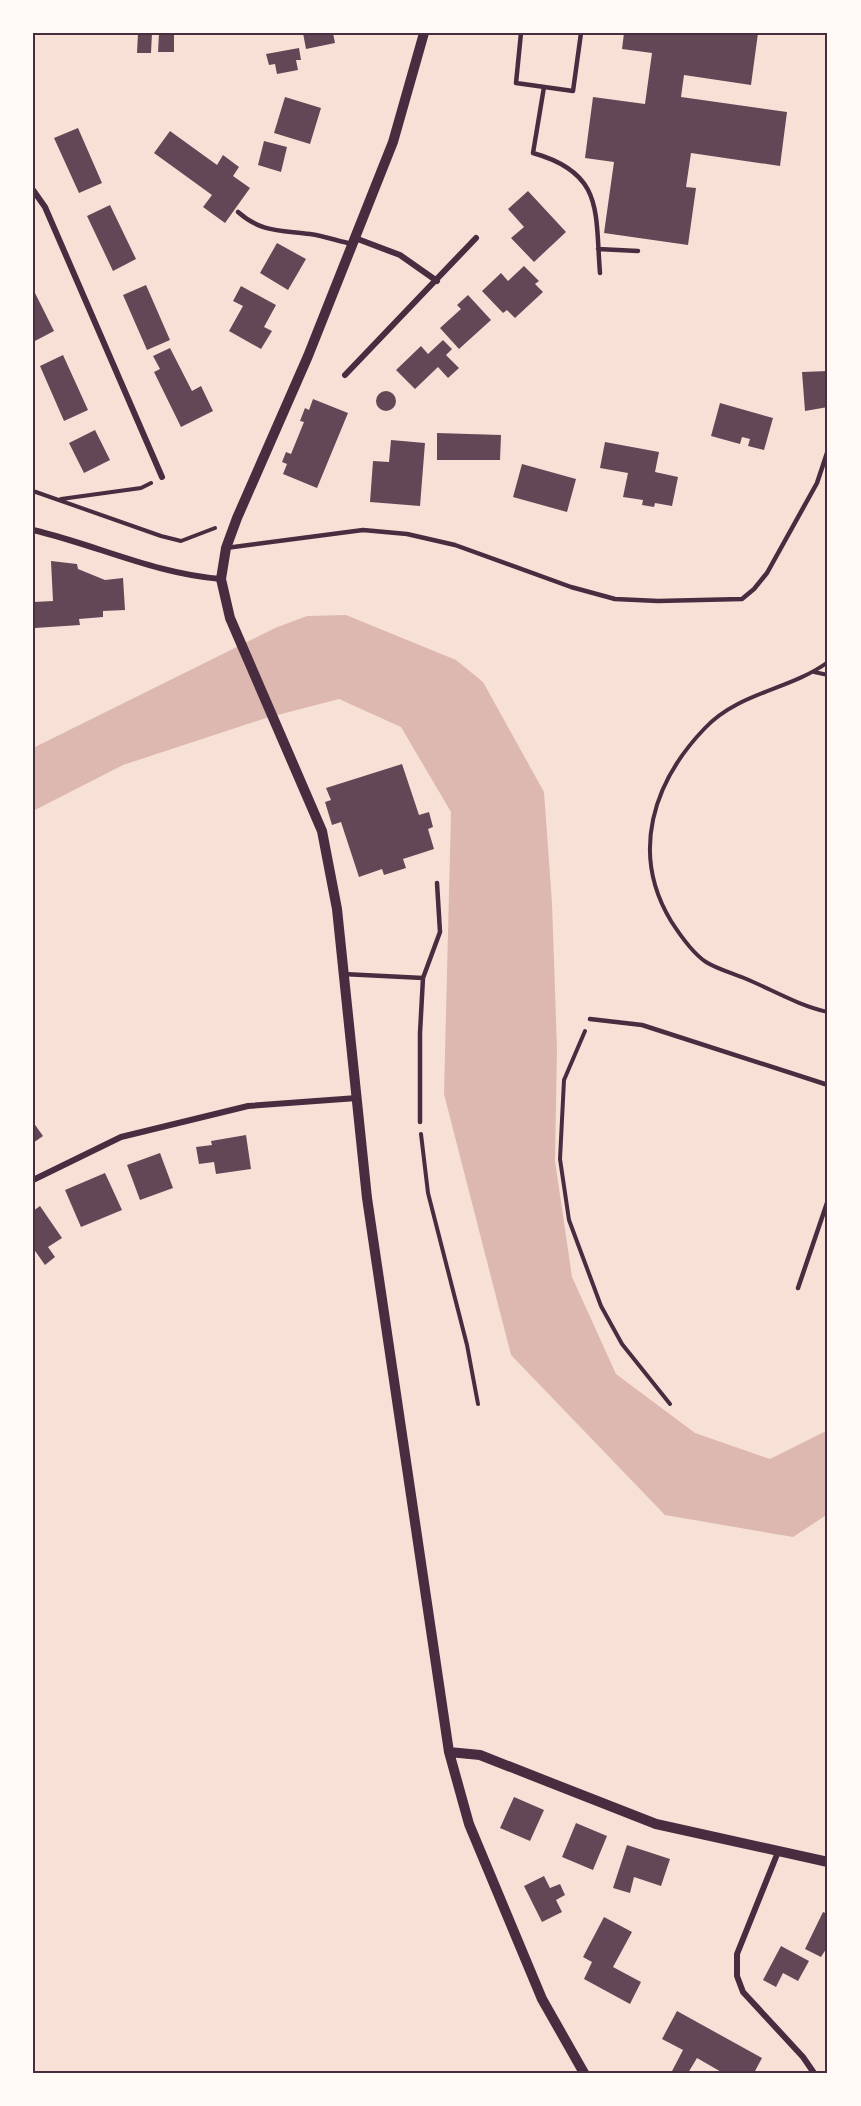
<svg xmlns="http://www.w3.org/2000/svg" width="861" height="2106" font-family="'Titillium Web',sans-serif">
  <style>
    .water { fill: #dcb8b0 }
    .building { fill: #644757 }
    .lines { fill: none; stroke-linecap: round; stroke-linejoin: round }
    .path { stroke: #4a2c40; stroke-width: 4 }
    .service { stroke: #4a2c40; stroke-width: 4.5 }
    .minor { stroke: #4a2c40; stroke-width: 6 }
    .tertiary { stroke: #4a2c40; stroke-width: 10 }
    .neatline { fill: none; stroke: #4a2c40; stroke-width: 2 }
  </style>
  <rect width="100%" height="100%" fill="#f7e1d7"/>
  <!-- water -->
  <path class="water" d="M 346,615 L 456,660 L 483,682 L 544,792 L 552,903 L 557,1049 L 555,1161 L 572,1277 L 616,1374 L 695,1433 L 770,1459 L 828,1430 L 828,1514 L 793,1537 L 665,1515 L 511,1355 L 444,1094 L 451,812 L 401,727 L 339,699 L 266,718 L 123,765 L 33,811 L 33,748 L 275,628 L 307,616 Z"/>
  <!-- building -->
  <path class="building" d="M 138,33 L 152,33 L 151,53 L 137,53 Z
    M 159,33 L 174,33 L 174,52 L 158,52 Z
    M 303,33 L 333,33 L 335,43 L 306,49 Z
    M 624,33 L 758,33 L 751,85 L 684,75 L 681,97 L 787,112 L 780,166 L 691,153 L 686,187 L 696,188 L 688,245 L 604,233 L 614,162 L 585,158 L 593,97 L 645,104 L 652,53 L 622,49 Z
    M 299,48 L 301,60 L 296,60 L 298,70 L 277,74 L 275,64 L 269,65 L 266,54 Z
    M 285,97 L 321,108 L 310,144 L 274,133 Z
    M 78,128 L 102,183 L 79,193 L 54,138 Z
    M 170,131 L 217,165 L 223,155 L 239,167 L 233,176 L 250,188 L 225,223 L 203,207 L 212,195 L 154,153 Z
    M 264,141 L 287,147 L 281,172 L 258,165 Z
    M 528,191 L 566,232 L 534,262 L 511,238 L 524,227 L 508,209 Z
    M 110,205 L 136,259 L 113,271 L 87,216 Z
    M 277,243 L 306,259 L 288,290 L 260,273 Z
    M 524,266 L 539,281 L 535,284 L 543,292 L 515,318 L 507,310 L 503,313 L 482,291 L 501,273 L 508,281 Z
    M 146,285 L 170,340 L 147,350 L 123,295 Z
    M 241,286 L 276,305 L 264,327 L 272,331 L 261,349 L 229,331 L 243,306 L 233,301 Z
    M 33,289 L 54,331 L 33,342 Z
    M 468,295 L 491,320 L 459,349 L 440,328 L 461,309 L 457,305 Z
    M 443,340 L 452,349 L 446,355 L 459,368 L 448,378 L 438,367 L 415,389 L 396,370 L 421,346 L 428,354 Z
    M 170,348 L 192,391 L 201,386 L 213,411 L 181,427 L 154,372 L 160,369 L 153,356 Z
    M 63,355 L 88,410 L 64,421 L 40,366 Z
    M 828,371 L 828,407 L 805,411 L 802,372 Z
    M376 401a10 10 0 1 1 20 0a10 10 0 1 1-20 0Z
    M 313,399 L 348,413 L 317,488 L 283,474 L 287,464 L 282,462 L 286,452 L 291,454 L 304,422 L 300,421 L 305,408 L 309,410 Z
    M 720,403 L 773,418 L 764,450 L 748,446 L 750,439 L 742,437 L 740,444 L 711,436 Z
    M 95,430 L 110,460 L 84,473 L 69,443 Z
    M 437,433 L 501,435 L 500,460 L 437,460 Z
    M 391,440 L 425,443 L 420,506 L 370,502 L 373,461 L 389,462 Z
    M 605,442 L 659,452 L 655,472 L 678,477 L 672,506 L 655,503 L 654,507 L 642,505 L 643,500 L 623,497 L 628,473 L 600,468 Z
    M 522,464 L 576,479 L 567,512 L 513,497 Z
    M 51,561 L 77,564 L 78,569 L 105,580 L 123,578 L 125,610 L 103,611 L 103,617 L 79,619 L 80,625 L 35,628 L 34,602 L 53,601 Z
    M 402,764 L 419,815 L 429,812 L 433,827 L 428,829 L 434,849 L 403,859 L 406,868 L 384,875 L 382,869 L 359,877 L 341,822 L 332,825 L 325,802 L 331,800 L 326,788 Z
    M 33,1122 L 43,1136 L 33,1143 Z
    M 246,1135 L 251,1169 L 216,1174 L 214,1162 L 199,1164 L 196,1147 L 212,1145 L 211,1141 Z
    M 160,1153 L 173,1188 L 140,1200 L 127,1165 Z
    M 105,1173 L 122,1210 L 81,1227 L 65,1190 Z
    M 40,1206 L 62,1238 L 48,1247 L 55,1257 L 45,1265 L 33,1248 L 33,1211 Z
    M 514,1797 L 544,1810 L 530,1841 L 500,1828 Z
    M 576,1823 L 607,1836 L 593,1870 L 562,1857 Z
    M 627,1845 L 670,1859 L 661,1886 L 634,1877 L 630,1893 L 613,1888 Z
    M 544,1876 L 550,1888 L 560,1884 L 565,1895 L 556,1900 L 562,1912 L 542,1922 L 524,1886 Z
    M 823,1912 L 828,1914 L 828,1946 L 821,1957 L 805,1949 Z
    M 604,1917 L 632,1932 L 613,1967 L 641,1982 L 630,2004 L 584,1979 L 592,1962 L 583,1957 Z
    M 781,1946 L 809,1961 L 798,1981 L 783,1973 L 776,1987 L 763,1980 Z
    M 677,2011 L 762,2058 L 754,2073 L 723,2073 L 697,2058 L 688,2073 L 671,2073 L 683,2050 L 662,2039 Z"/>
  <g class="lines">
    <!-- path -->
    <path class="path" d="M 33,491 L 161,536 L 181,541 L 215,528
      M 61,499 L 141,488 L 151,483
      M 828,662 C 790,690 739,692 705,728 C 653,782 630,853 671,921 C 680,935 692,953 706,962 C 717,969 732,973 744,978 C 771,989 799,1006 828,1012
      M 814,672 L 828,675
      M 585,1031 L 564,1080 L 560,1159 L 569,1220 L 601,1306 L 622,1344 L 670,1404
      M 421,1134 L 428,1193 L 467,1345 L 478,1404"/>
    <!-- service -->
    <path class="service" d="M 521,33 L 516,83 L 573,91 L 581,33
      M 544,87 L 533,153 C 604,173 595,211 600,273
      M 238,212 C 262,233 280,230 310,234 C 324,236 338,241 352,244
      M 598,249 L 638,251
      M 226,548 L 363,530 L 407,534 L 455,545 L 571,587 L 615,599 L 658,601 L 742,599 L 754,589 L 767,573 L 817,483 L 828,450
      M 343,974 L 423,978
      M 590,1019 L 642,1025 L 828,1085
      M 420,1122 L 420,1033 L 423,978 L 440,932 L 437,883
      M 798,1288 L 828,1200"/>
    <!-- minor -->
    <path class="minor" d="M 33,190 L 45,207 L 162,477
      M 355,238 L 400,255 L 437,281
      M 345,375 L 476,238
      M 33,530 C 97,545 155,574 221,579
      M 33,1180 L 121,1137 L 248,1106 L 357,1098
      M 778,1852 L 737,1954 L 737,1976 L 743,1992 L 803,2057 L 814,2073"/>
    <!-- tertiary -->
    <path class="tertiary" d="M 424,33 L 393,142 L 308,356 L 237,518 L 226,548 L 221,579 L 230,618 L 322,831 L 337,909 L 367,1198 L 449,1752 L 469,1824 L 542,1999 L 584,2073
      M 449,1752 L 480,1755 L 656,1824 L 828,1862"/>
  </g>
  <!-- border -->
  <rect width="861" height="2106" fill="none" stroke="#fffaf5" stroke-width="69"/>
  <rect x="34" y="34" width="792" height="2038" class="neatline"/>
</svg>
